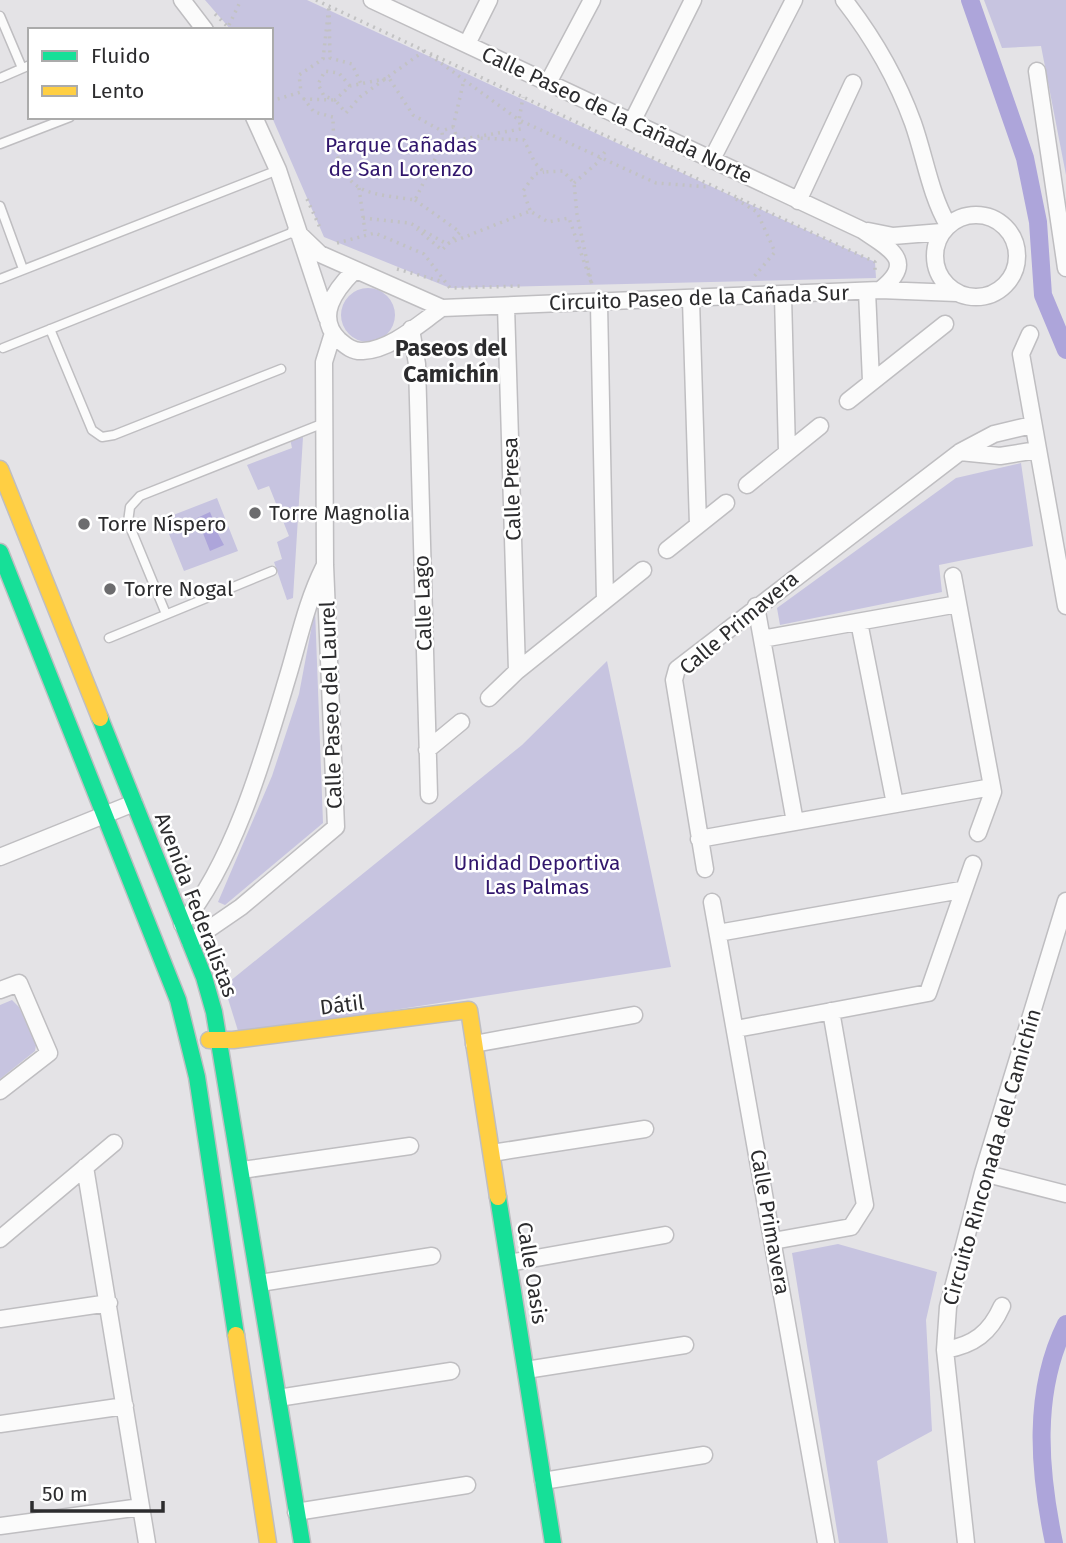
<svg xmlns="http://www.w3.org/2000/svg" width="1066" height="1543" font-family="'Fira Sans',sans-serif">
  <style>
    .green { fill: #c7c4e0 }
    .water { fill: #ada5da }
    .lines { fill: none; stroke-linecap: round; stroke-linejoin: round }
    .canal { stroke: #ada5da; stroke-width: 18 }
    .lane-casing { stroke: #bfbec1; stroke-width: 11 }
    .street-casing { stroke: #bfbec1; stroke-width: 19 }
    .fast-casing { stroke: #bfbec1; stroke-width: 19 }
    .slow-casing { stroke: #bfbec1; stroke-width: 19 }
    .path { stroke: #c2c2c3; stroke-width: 3.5; stroke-dasharray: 2 5; stroke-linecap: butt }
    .lane { stroke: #fbfbfb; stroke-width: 8 }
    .street { stroke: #fbfbfb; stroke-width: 16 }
    .fast { stroke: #16e098; stroke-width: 16 }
    .slow { stroke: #ffcf43; stroke-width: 16 }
    .poi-dot { fill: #6c6c6e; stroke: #fff; stroke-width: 2.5 }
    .labels { text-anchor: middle; stroke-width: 5; stroke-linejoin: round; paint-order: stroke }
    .street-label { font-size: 21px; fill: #2c2c2e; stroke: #fff }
    .park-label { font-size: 21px; fill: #31166c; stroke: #fff }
    .poi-label { font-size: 21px; fill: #2c2c2e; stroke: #fff; text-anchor: start }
    .neighbourhood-label { font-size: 23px; font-weight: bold; fill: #2c2c2e; stroke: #fff }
  </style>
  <rect width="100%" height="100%" fill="#e4e3e6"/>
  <!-- green -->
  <path class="green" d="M 205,0 L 307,0 L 875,262 L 876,278 L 450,288 L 324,237 L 271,115 L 271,30 L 231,30 Z
    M 984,0 L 1066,0 L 1066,175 L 1041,46 L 1002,48 Z
    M341 315a27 27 0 1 1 54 0a27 27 0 1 1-54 0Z
    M 303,437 L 293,598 L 287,600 L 274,562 L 282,559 L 277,542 L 289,536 L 269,486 L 258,490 L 247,465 L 292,448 L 290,439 Z
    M 1021,463 L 1033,546 L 939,565 L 942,592 L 780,625 L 777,608 L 956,478 Z
    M 217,498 L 238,551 L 184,571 L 163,519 Z
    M 315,609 L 323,823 L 225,905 L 218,902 L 272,776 L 299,694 Z
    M 607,661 L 671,967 L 239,1034 L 224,986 L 522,745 Z
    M 12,1000 L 19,1007 L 36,1045 L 35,1051 L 0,1079 L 0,1005 Z
    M 838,1244 L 937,1272 L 926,1320 L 932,1431 L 877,1461 L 888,1543 L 839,1543 L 792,1253 Z"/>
  <!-- water -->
  <path class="water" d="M 210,512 L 215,524 L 222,526 L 222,531 L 217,532 L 224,545 L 210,551 L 197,518 Z"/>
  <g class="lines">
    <!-- canal -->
    <path class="canal" d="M 970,0 L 1025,158 L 1038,222 L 1043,295 L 1066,350
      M 1054,1543 C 1039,1471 1032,1392 1066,1324"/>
    <!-- lane casing -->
    <g class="lane-casing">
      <path id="lane" d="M 0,16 L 22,68
        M 0,78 L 30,65
        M 0,144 L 70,117
        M 0,206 L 23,269
        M 0,279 L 278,170
        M 50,329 L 92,430 L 102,437 L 114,435 L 281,369
        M 3,348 L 296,231
        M 166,614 L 128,522 L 130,507 L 140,496 L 324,423
        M 109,638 L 272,571"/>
    </g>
    <!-- street casing -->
    <g class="street-casing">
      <path id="street" d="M 182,0 L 205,30
        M 372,0 L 862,230 C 890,249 917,261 880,290
        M 844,0 C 872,36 897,79 913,123 C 925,157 930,194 948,225
        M 467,44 L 489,0
        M 1037,71 L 1066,268
        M 549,81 L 592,0
        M 254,117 L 278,170 L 327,318
        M 632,122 L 693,0
        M 712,159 L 794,0
        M 798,201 L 853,83
        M935 256a41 41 0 1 1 82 0a41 41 0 1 1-82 0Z
        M 296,231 L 320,254 L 442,308 L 880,290 L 957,293
        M 868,231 L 893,236 L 942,232
        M 354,271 C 335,290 315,317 339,340 C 346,346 353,352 363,351 C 391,350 420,323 442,308
        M 867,291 L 871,381
        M 783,296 L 787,452
        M 691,300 L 698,525
        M 599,304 L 605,600
        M 506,306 L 517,671
        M 411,329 L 417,364 L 429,795
        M 1030,334 L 1021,354 L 1066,606
        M 848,401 L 945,324
        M 960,452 L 1000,456 L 1037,450
        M 747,485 L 820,426
        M 667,550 L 726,503
        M 953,576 L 993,792 L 978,833
        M 756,606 L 795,822
        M 859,622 L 895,804
        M 762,639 L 958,604
        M 489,698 L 517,671 L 643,570
        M 427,750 L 461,722
        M 699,839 L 992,787
        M 0,857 L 134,803
        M 705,869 L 674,680 L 677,669 L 960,452 L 994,434 L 1032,425
        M 712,902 L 826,1543
        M 182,924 C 234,862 264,756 287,679 C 299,640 306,603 324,567
        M 718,933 L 961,890
        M 190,942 L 241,907 L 336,827 L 325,565 L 324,362 L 333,333
        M 0,990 L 19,983 L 49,1053 L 0,1091
        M 736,1029 L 928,993 L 973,864
        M 474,1044 L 634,1015
        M 492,1153 L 645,1129
        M 85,1167 L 147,1543
        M 242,1170 L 410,1146
        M 983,1173 L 1066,1194
        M 0,1239 L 114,1143
        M 773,1241 L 851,1227 L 865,1205 L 831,1011
        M 509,1263 L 665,1235
        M 260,1283 L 432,1256
        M 0,1319 L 109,1303
        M 945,1350 C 974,1345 990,1333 1002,1306
        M 526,1370 L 685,1345
        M 278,1398 L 451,1371
        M 0,1424 L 125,1406
        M 543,1481 L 704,1455
        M 296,1512 L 467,1485
        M 0,1526 L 141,1507
        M 966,1543 L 945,1350 L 948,1307 L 983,1173 L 1066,901"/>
    </g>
    <!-- fast casing -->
    <g class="fast-casing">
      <path id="fast" d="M 0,552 L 178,1000 L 197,1077 L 236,1335
        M 100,718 L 204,977 L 214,1012 L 302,1543
        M 498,1197 L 553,1543"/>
    </g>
    <!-- slow casing -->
    <g class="slow-casing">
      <path id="slow" d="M 0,469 L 100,718
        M 209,1040 L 233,1040 L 469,1010 L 498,1197
        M 236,1335 L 268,1543"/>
    </g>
    <!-- path -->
    <path class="path" d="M 316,0 L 875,262 L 875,272
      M 215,14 L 231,30
      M 229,25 L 241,0
      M 424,51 L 360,97 L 346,113 L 335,100 L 304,99 L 314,112 L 333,117 C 333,141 336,174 360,188 C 374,196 399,197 415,200 L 443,143 L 442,131 L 453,127 L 458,140 L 521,129 L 519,120 L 656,183 L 710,187
      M 430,55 L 519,120 L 523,97
      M 350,86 L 339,73 L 325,71 L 318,84 L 324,96 L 335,100 L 350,86 L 389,78 L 413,115 L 442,131
      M 271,101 L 301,92 L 299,75 L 323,59 L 329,6 L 330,58 L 352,64 L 361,84
      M 453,127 L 464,80
      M 574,183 L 597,163 L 607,149
      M 359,188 L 365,231
      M 307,199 L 321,230
      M 736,199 L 757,212 L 775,252 L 752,279
      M 415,200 L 460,232 L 442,250 L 417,229
      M 530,210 L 523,191 L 535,174 L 544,172
      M 363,218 L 410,223 L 447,244 L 530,211 L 548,222 L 569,218 L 592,285 L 577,214 L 574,183 L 563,171 L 544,172 L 535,163 L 524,140 L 477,138
      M 337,243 L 375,233 L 424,254 L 450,288 L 524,286
      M 397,269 L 444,282"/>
    <!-- lane -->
    <use href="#lane" class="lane"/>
    <!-- street -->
    <use href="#street" class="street"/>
    <!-- fast -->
    <use href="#fast" class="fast"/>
    <!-- slow -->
    <use href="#slow" class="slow"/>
  </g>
  <!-- markers -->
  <g class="poi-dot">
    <circle cx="255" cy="513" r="7"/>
    <circle cx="84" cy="524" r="7"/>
    <circle cx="110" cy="589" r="7"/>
  </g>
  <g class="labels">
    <!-- street labels -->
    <g class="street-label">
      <text transform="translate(617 115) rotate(25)" y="7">Calle Paseo de la Cañada Norte</text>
      <text transform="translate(699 298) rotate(-2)" y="7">Circuito Paseo de la Cañada Sur</text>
      <text transform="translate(512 489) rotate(-92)" y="7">Calle Presa</text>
      <text transform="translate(423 603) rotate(-92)" y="7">Calle Lago</text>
      <text transform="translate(739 623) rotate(-40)" y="7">Calle Primavera</text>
      <text transform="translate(331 705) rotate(-92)" y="7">Calle Paseo del Laurel</text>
      <text transform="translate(196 905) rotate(69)" y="7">Avenida Federalistas</text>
      <text transform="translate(342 1005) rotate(-7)" y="7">Dátil</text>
      <text transform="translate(992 1157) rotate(-74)" y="7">Circuito Rinconada del Camichín</text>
      <text transform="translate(770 1222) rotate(80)" y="7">Calle Primavera</text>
      <text transform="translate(532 1273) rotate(81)" y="7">Calle Oasis</text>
    </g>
    <!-- park labels -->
    <g class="park-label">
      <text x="401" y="152">Parque Cañadas<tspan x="401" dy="24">de San Lorenzo</tspan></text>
      <text x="537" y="870">Unidad Deportiva<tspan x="537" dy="24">Las Palmas</tspan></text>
    </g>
    <!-- poi labels -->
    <g class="poi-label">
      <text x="269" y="520">Torre Magnolia</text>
      <text x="98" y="531">Torre Níspero</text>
      <text x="124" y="596">Torre Nogal</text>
    </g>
    <!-- neighbourhood labels -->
    <g class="neighbourhood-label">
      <text x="451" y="356">Paseos del<tspan x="451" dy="26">Camichín</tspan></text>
    </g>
  </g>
  <!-- legend -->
  <rect x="28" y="28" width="245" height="91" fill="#ffffff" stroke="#ababab" stroke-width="2"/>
  <rect x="42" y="51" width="35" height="10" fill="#16e098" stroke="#ababab" stroke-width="2"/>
  <text x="91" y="63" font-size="21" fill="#2c2c2e">Fluido</text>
  <rect x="42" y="86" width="35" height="10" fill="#ffcf43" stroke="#ababab" stroke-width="2"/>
  <text x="91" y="98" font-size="21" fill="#2c2c2e">Lento</text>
  <!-- scale -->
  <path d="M32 1501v10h131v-10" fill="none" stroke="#2c2c2e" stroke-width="3.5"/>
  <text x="42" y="1501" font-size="21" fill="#2c2c2e" stroke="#ffffff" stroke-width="5" paint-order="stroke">50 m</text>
</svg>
